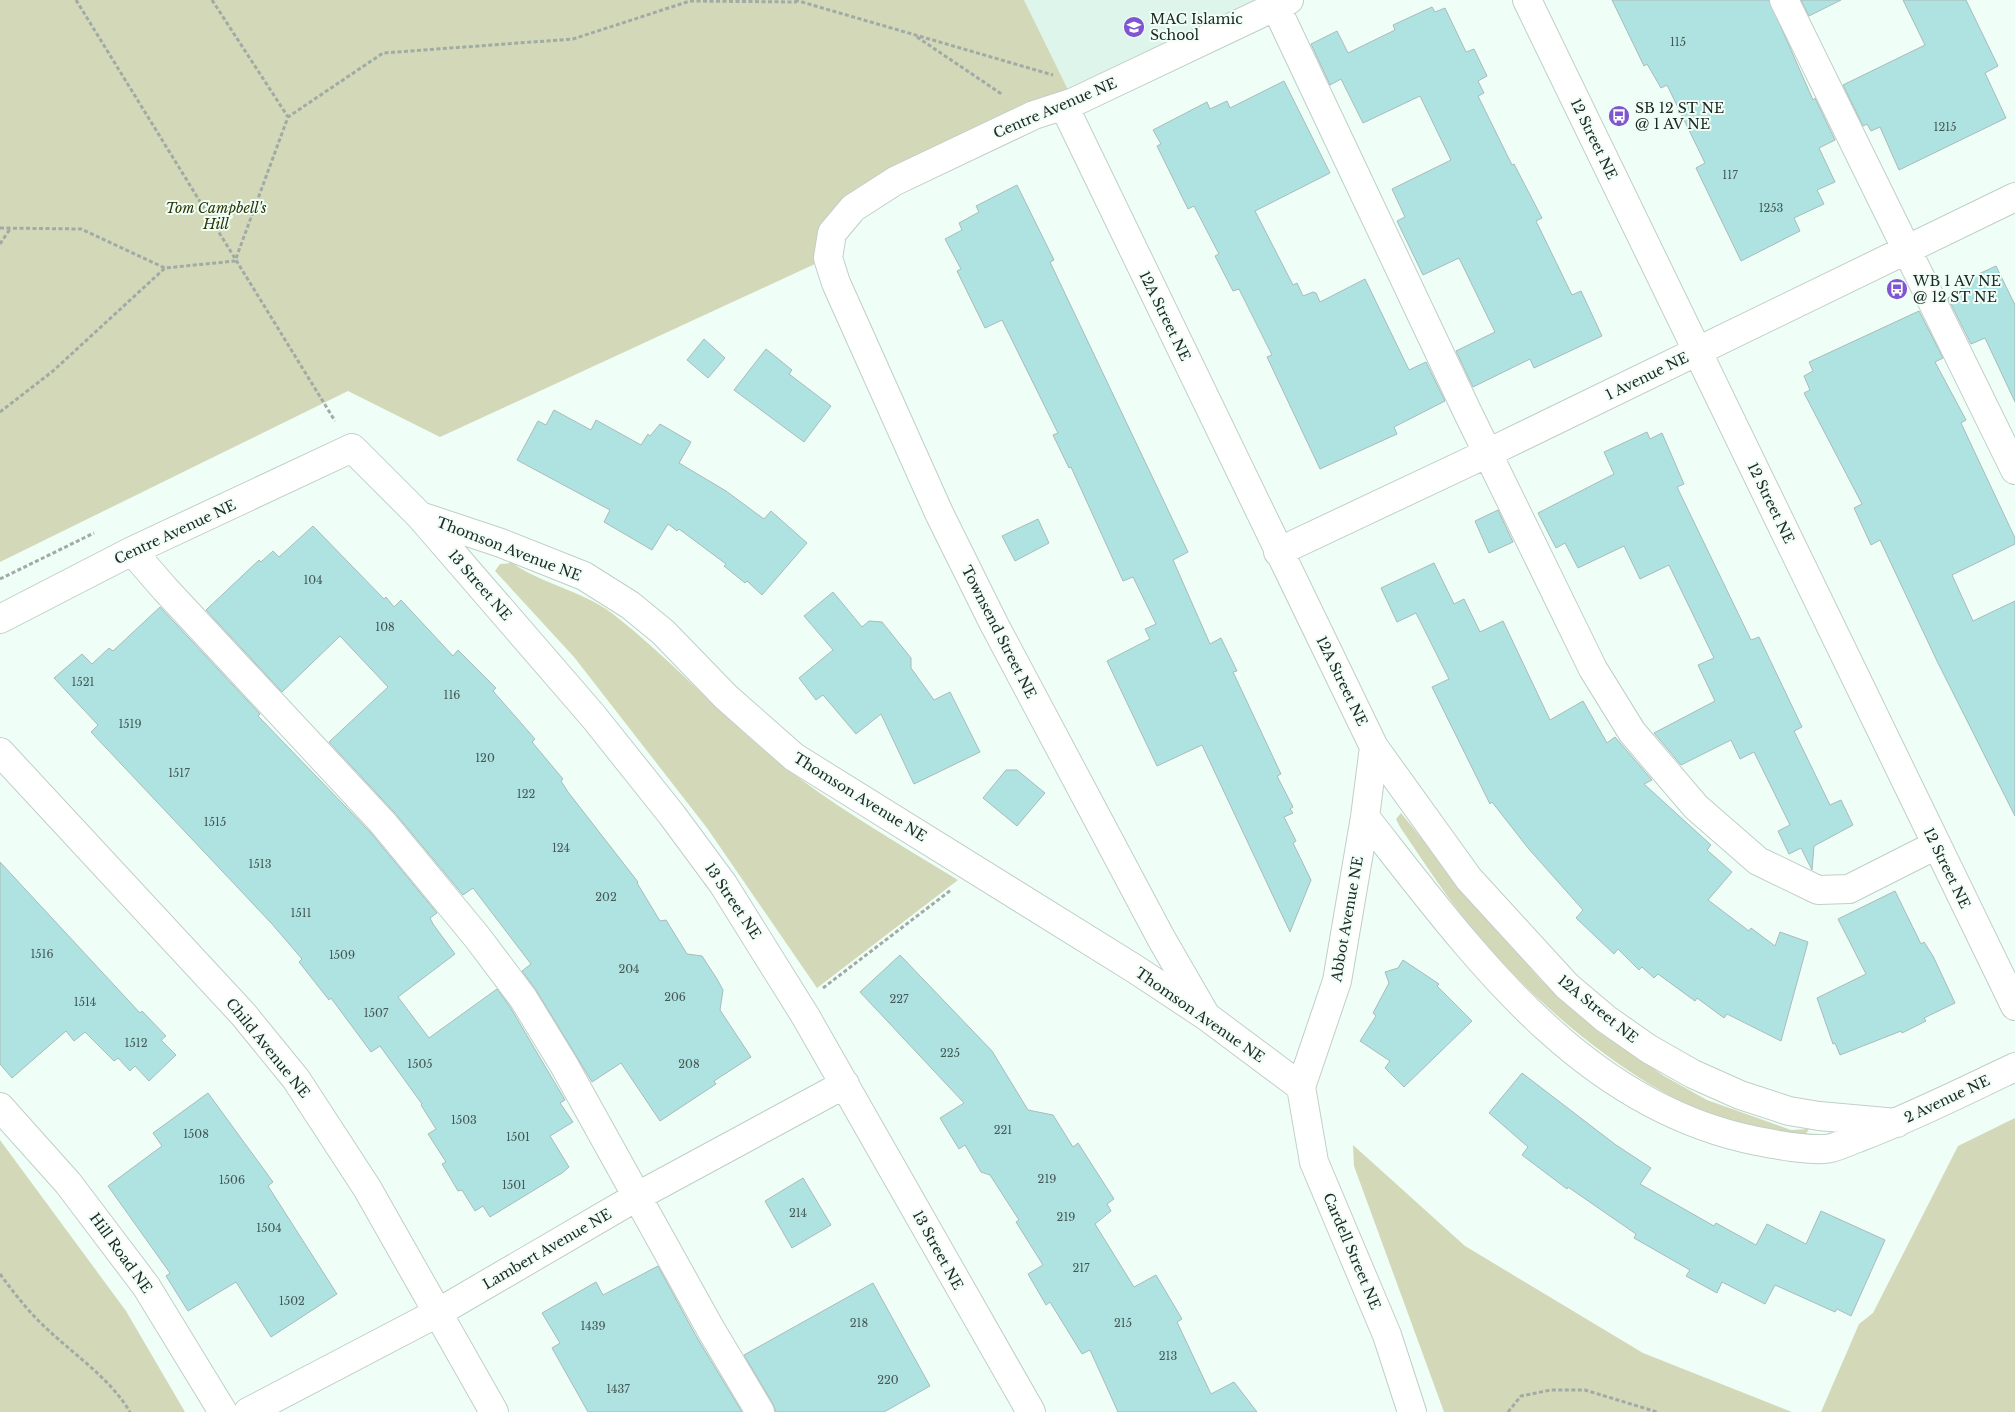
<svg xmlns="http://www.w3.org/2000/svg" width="2015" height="1412" font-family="'Libre Baskerville',serif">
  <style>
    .built { fill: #ddf5ea }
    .green { fill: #d3d8b8 }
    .building { fill: #aee3e1; stroke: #aabbba }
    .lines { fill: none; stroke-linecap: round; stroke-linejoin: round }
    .minor-casing { stroke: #c0cfc8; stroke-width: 30 }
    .path { stroke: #a0aba6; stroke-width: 3; stroke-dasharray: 4 2.5; stroke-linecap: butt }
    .minor { stroke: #fff; stroke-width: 28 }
    .labels { text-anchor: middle; stroke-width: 4; stroke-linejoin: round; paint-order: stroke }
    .number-label { font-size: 11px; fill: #455754 }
    .poi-label { font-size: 14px; fill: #222825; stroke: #effef7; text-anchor: start }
    .street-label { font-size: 14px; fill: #222825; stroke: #effef7 }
    .park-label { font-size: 14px; font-style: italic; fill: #2f3301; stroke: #effef7 }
  </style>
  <rect width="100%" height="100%" fill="#effef7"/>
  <!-- built -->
  <path class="built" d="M 1024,0 L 1288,0 L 1074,102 Z"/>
  <!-- green -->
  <path class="green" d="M 0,0 L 1024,0 L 1074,102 L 894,181 L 828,258 L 440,437 L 348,391 L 0,562 Z
    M 512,563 C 542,584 583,591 613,614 C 671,659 720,715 777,761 C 833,806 896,842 958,880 L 817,988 L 707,828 L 574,657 L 495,571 L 500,564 Z
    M 1401,813 L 1488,920 L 1540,979 L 1580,1016 L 1664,1076 L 1707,1100 L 1791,1130 L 1809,1129 L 1804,1137 C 1678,1133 1535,1010 1461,914 C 1439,886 1420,856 1400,827 L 1396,819 Z
    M 2015,1118 L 2015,1412 L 1821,1412 L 1859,1324 L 1873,1313 L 1958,1146 Z
    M 0,1140 L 126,1311 L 185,1412 L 0,1412 Z
    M 1353,1145 L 1465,1246 L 1643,1353 L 1792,1412 L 1444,1412 L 1354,1166 Z"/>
  <!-- building -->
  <path class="building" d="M 1612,0 L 1769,0 L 1813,100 L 1815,98 L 1835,140 L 1819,148 L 1835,182 L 1817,190 L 1824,204 L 1794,218 L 1800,231 L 1741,261 L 1696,168 L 1705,163 L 1667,85 L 1661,88 L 1647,64 L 1644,66 Z
    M 1801,0 L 1841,0 L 1809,16 Z
    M 1903,0 L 1966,0 L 1998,66 L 1985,73 L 2006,118 L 1899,170 L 1880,127 L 1871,131 L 1867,124 L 1863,126 L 1843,85 L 1925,45 Z
    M 1432,7 L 1435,12 L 1445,8 L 1466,52 L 1474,49 L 1487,76 L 1478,81 L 1484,93 L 1478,96 L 1512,165 L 1514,164 L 1542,218 L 1536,221 L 1572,295 L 1581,291 L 1602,336 L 1534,368 L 1530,359 L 1473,387 L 1456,351 L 1495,332 L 1459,258 L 1423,275 L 1397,221 L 1405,217 L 1392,189 L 1451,160 L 1420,96 L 1363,123 L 1341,79 L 1330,85 L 1311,44 L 1337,31 L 1348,53 L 1395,30 L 1393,25 Z
    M 1284,81 L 1330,173 L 1255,211 L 1293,285 L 1297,283 L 1303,296 L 1313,292 L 1316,293 L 1320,302 L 1365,279 L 1409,370 L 1426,362 L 1445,401 L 1394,427 L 1397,434 L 1320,469 L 1267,357 L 1272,355 L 1239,289 L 1233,291 L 1215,256 L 1219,254 L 1194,206 L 1188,209 L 1157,146 L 1161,144 L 1153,130 L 1207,102 L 1210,109 L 1227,101 L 1230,108 Z
    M 1017,185 L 1054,260 L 1050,262 L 1188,552 L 1173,560 L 1210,644 L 1221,638 L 1237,671 L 1233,672 L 1281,774 L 1277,776 L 1293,807 L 1290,809 L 1293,813 L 1284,817 L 1296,841 L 1293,843 L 1311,880 L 1290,932 L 1202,745 L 1157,766 L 1107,661 L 1150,639 L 1145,629 L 1156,624 L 1133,577 L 1123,581 L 1071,467 L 1069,468 L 1053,435 L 1058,433 L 1002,320 L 985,328 L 957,271 L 961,269 L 945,239 L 962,230 L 959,223 L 979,212 L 976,206 Z
    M 1996,266 L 2015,305 L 2015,402 L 1985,338 L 1971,344 L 1948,298 L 1963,291 L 1959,283 Z
    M 1919,311 L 1943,358 L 1935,362 L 1966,420 L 1961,423 L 2015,538 L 2015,544 L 1952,575 L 1973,621 L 2015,601 L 2015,816 L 1937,661 L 1880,540 L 1871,545 L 1854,508 L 1862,504 L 1804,393 L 1810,390 L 1804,376 L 1813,371 L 1809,362 Z
    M 704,339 L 725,358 L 708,378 L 687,360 Z
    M 766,349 L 792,370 L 789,374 L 831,406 L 804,442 L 734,390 Z
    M 554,410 L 591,430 L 596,420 L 641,445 L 648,434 L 650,436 L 660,424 L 691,442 L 679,463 L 726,491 L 764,519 L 771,511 L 807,543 L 762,595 L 747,581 L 745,583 L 724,566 L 726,564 L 679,529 L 677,531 L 668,524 L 652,550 L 604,522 L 610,510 L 517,460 L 538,421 L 546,425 Z
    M 1647,432 L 1650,439 L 1662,433 L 1684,484 L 1677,487 L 1751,640 L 1759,637 L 1802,727 L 1794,731 L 1830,805 L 1841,800 L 1853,825 L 1814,846 L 1812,870 L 1801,848 L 1789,854 L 1778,831 L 1790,825 L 1754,752 L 1740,759 L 1731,740 L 1681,765 L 1654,733 L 1715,701 L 1698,665 L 1714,658 L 1669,565 L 1640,579 L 1624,546 L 1578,568 L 1565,543 L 1556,548 L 1538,513 L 1614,474 L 1604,452 Z
    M 1498,510 L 1513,542 L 1489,553 L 1475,521 Z
    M 1038,519 L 1049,543 L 1015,561 L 1002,536 Z
    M 313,526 L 384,599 L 386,597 L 394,607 L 401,600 L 453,656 L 458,650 L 496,688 L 493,691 L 535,739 L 532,742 L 563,779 L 561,781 L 568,792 L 638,882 L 637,883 L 660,921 L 666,920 L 687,954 L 702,956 L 717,979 L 723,990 L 720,1010 L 751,1057 L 714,1081 L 716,1084 L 660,1121 L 621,1063 L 592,1082 L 536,990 L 522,971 L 531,964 L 473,888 L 463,895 L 394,812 L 329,742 L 388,687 L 340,636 L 282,692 L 206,610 L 259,560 L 261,562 L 273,551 L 279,557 Z
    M 1434,563 L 1454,604 L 1464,599 L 1480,632 L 1503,621 L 1550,720 L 1583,701 L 1607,743 L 1615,737 L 1652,780 L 1644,784 L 1711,845 L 1707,850 L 1732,872 L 1708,900 L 1749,931 L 1751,928 L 1775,946 L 1780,932 L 1808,942 L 1781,1041 L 1727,1014 L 1724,1018 L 1697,998 L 1695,1001 L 1658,974 L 1654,978 L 1642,967 L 1639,970 L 1618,949 L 1614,954 L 1576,918 L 1583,910 L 1528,848 L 1492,802 L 1490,804 L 1432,687 L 1449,679 L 1416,613 L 1397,622 L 1381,588 Z
    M 833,592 L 862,627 L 869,621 L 882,622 L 911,658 L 911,668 L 934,700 L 950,692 L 980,752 L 914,784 L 881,714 L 856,734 L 823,695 L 816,700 L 799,678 L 833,650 L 804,616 Z
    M 160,607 L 260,714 L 258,716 L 371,833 L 437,913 L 430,918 L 433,924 L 455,954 L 398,997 L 429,1038 L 497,989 L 510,1007 L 565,1100 L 560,1103 L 573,1122 L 550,1136 L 569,1167 L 562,1173 L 490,1217 L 483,1206 L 475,1211 L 462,1190 L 458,1191 L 442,1164 L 446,1162 L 428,1134 L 436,1129 L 421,1105 L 422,1104 L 380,1046 L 371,1052 L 331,998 L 329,1000 L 299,962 L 302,959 L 272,924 L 91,732 L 98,725 L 54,678 L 82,654 L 92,664 L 109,648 L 113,651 Z
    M 1006,770 L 1017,770 L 1045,793 L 1017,826 L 983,798 Z
    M 0,862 L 140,1013 L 142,1011 L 166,1036 L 161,1040 L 176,1055 L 149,1081 L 135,1066 L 130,1071 L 118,1058 L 114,1061 L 85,1032 L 74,1041 L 66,1031 L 12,1078 L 0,1064 Z
    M 1895,891 L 1921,944 L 1924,942 L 1933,956 L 1955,1003 L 1924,1018 L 1926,1021 L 1902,1033 L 1901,1031 L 1840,1055 L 1835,1043 L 1833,1044 L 1817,998 L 1866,974 L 1838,919 Z
    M 900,955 L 992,1051 L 1028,1110 L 1053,1115 L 1073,1147 L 1078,1143 L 1114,1199 L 1107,1204 L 1111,1211 L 1095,1224 L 1134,1287 L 1156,1275 L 1182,1319 L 1177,1322 L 1211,1394 L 1234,1382 L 1257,1412 L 1118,1412 L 1090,1350 L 1082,1354 L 1050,1302 L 1046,1305 L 1028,1274 L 1043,1265 L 1016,1222 L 1019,1220 L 990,1175 L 981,1172 L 965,1145 L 959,1149 L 940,1118 L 964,1103 L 860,992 Z
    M 1403,960 L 1439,984 L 1437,986 L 1472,1021 L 1404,1087 L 1385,1068 L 1390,1061 L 1360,1041 L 1376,1016 L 1373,1013 L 1389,983 L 1385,972 L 1398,968 Z
    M 1522,1073 L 1616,1145 L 1651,1168 L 1640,1184 L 1714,1226 L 1716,1223 L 1756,1245 L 1767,1224 L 1806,1244 L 1821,1211 L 1885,1240 L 1851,1316 L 1837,1309 L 1835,1312 L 1775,1285 L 1765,1304 L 1722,1282 L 1717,1293 L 1686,1276 L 1690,1270 L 1634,1238 L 1636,1234 L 1568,1187 L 1567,1189 L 1522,1155 L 1528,1147 L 1489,1113 Z
    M 208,1093 L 273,1182 L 268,1186 L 337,1294 L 271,1337 L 236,1282 L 188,1311 L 166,1276 L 170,1273 L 108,1186 L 162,1146 L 153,1133 Z
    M 803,1178 L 831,1225 L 792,1248 L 765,1201 Z
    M 658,1266 L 696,1336 L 742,1412 L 588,1412 L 552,1348 L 560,1343 L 542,1313 L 596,1282 L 603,1295 Z
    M 873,1283 L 930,1386 L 884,1412 L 776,1412 L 773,1404 L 744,1355 Z"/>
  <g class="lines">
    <!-- minor casing -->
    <g class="minor-casing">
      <path id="minor" d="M 1527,0 L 2015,1006
        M 1784,0 L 2015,470
        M 1276,7 L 1467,411 L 1593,669 L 1632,732 L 1696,807 L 1758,861 L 1818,890 L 1849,889 L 1936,845
        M 1064,106 L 1374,747 L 1469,879 L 1567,986 L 1606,1019 L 1649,1049 L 1693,1074 L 1740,1095 L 1789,1111 L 1819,1116 L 1897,1123
        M 420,516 L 501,543 L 584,576 L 630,605 L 663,632 L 726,697 L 794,757 L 1135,969 L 1206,1016 L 1301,1087
        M 132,551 L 165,589 L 383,823 L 477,937 L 523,998 L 564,1065 L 710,1328 L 760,1412
        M 1278,552 L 1488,453 L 2015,197
        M 0,619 L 132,551 L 352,448 L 420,516 L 593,716 L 672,815 L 723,884 L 806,1017 L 1031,1412
        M 1374,747 L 1365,817 L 1337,981 L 1301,1087 L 1314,1162 L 1387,1335 L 1412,1412
        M 0,752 L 243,1014 L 296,1079 L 367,1188 L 494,1412
        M 1365,817 C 1470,950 1579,1106 1757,1141 C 1778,1145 1802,1150 1824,1149 C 1835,1149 1848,1141 1858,1138 C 1912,1117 1963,1092 2015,1067
        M 1206,1016 L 1161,938 L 994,624 L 939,513 L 836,283 L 828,258 L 832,233 L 853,208 L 895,181 L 1034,115 L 1074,102 L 1289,0
        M 0,1107 L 68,1183 L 146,1286 L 223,1412
        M 248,1412 L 439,1312 L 638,1196 L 845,1084"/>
    </g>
    <!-- path -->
    <path class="path" d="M 76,0 L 335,421
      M 212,0 L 288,117
      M 795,0 L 1053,75
      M 917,37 L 1003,95
      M 0,228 L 81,229 L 165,268 L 235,261 L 288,117 L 383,53 L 573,39 L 690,1 L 797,2
      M 0,244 L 10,229
      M 0,412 L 53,371 L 165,268
      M 0,579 L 94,533
      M 823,988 L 951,890
      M 0,1274 C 14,1293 28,1311 45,1327 C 73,1354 110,1378 130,1412
      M 1508,1412 L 1521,1396 L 1551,1390 L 1585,1390 L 1657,1412"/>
    <!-- minor -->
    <use href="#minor" class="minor"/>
  </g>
  <!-- icons -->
  <defs>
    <g id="school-disc" transform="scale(1.125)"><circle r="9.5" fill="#7f56cf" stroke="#effef7"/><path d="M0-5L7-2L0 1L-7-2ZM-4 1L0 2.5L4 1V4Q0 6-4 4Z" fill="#fff"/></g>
    <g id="bus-disc" transform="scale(1.125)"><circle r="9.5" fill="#7f56cf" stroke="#effef7"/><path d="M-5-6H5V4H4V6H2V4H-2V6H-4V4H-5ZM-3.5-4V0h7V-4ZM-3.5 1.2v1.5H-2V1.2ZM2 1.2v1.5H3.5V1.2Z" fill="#fff"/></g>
  </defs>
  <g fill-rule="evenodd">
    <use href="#school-disc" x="1134" y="27"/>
    <use href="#bus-disc" x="1619" y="116"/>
    <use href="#bus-disc" x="1897" y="289"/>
  </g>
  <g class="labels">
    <!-- number labels -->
    <g class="number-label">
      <text x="1678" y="46">115</text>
      <text x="1945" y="131">1215</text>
      <text x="1730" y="179">117</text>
      <text x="1771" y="212">1253</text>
      <text x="313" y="584">104</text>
      <text x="385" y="631">108</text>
      <text x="83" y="686">1521</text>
      <text x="452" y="699">116</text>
      <text x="130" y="728">1519</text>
      <text x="485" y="762">120</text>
      <text x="179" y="777">1517</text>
      <text x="526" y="798">122</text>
      <text x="215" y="826">1515</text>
      <text x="561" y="852">124</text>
      <text x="260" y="868">1513</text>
      <text x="606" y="901">202</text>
      <text x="301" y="917">1511</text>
      <text x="42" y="958">1516</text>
      <text x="342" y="959">1509</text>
      <text x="629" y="973">204</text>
      <text x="675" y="1001">206</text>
      <text x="899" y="1003">227</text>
      <text x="85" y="1006">1514</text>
      <text x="376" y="1017">1507</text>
      <text x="136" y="1047">1512</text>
      <text x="950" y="1057">225</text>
      <text x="420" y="1068">1505</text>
      <text x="689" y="1068">208</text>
      <text x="464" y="1124">1503</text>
      <text x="1003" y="1134">221</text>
      <text x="196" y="1138">1508</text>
      <text x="518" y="1141">1501</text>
      <text x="1047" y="1183">219</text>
      <text x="232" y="1184">1506</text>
      <text x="514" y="1189">1501</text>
      <text x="798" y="1217">214</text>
      <text x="1066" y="1221">219</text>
      <text x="269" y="1232">1504</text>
      <text x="1081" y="1272">217</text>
      <text x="292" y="1305">1502</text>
      <text x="859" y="1327">218</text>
      <text x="1123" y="1327">215</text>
      <text x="593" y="1330">1439</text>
      <text x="1168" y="1360">213</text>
      <text x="888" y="1384">220</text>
      <text x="618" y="1393">1437</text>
    </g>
    <!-- poi labels -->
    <g class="poi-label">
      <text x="1150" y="24">MAC Islamic<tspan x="1150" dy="16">School</tspan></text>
      <text x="1635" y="113">SB 12 ST NE<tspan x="1635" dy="16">@ 1 AV NE</tspan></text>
      <text x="1913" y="286">WB 1 AV NE<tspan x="1913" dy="16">@ 12 ST NE</tspan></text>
    </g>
    <!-- street labels -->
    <g class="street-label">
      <text transform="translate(1055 108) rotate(-23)" y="5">Centre Avenue NE</text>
      <text transform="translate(1594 139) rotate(64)" y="5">12 Street NE</text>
      <text transform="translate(1165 316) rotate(64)" y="5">12A Street NE</text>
      <text transform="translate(1647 376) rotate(-26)" y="5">1 Avenue NE</text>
      <text transform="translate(1771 503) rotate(64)" y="5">12 Street NE</text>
      <text transform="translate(175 532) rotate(-25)" y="5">Centre Avenue NE</text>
      <text transform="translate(509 549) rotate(21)" y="5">Thomson Avenue NE</text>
      <text transform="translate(480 585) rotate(49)" y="5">13 Street NE</text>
      <text transform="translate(999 632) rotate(63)" y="5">Townsend Street NE</text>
      <text transform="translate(1342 681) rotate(64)" y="5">12A Street NE</text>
      <text transform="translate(860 797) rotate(32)" y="5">Thomson Avenue NE</text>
      <text transform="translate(1947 868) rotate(64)" y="5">12 Street NE</text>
      <text transform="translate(733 901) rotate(56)" y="5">13 Street NE</text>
      <text transform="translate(1347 919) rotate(-80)" y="5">Abbot Avenue NE</text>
      <text transform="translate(1598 1009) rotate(39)" y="5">12A Street NE</text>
      <text transform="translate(1200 1015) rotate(35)" y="5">Thomson Avenue NE</text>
      <text transform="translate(268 1048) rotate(51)" y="5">Child Avenue NE</text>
      <text transform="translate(1947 1099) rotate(-25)" y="5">2 Avenue NE</text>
      <text transform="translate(547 1249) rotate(-30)" y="5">Lambert Avenue NE</text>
      <text transform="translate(938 1250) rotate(61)" y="5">13 Street NE</text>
      <text transform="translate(1352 1251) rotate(67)" y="5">Cardell Street NE</text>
      <text transform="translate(121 1253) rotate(54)" y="5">Hill Road NE</text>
    </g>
    <!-- park labels -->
    <g class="park-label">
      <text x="216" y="213">Tom Campbell's<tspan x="216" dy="16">Hill</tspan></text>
    </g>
  </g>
</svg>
